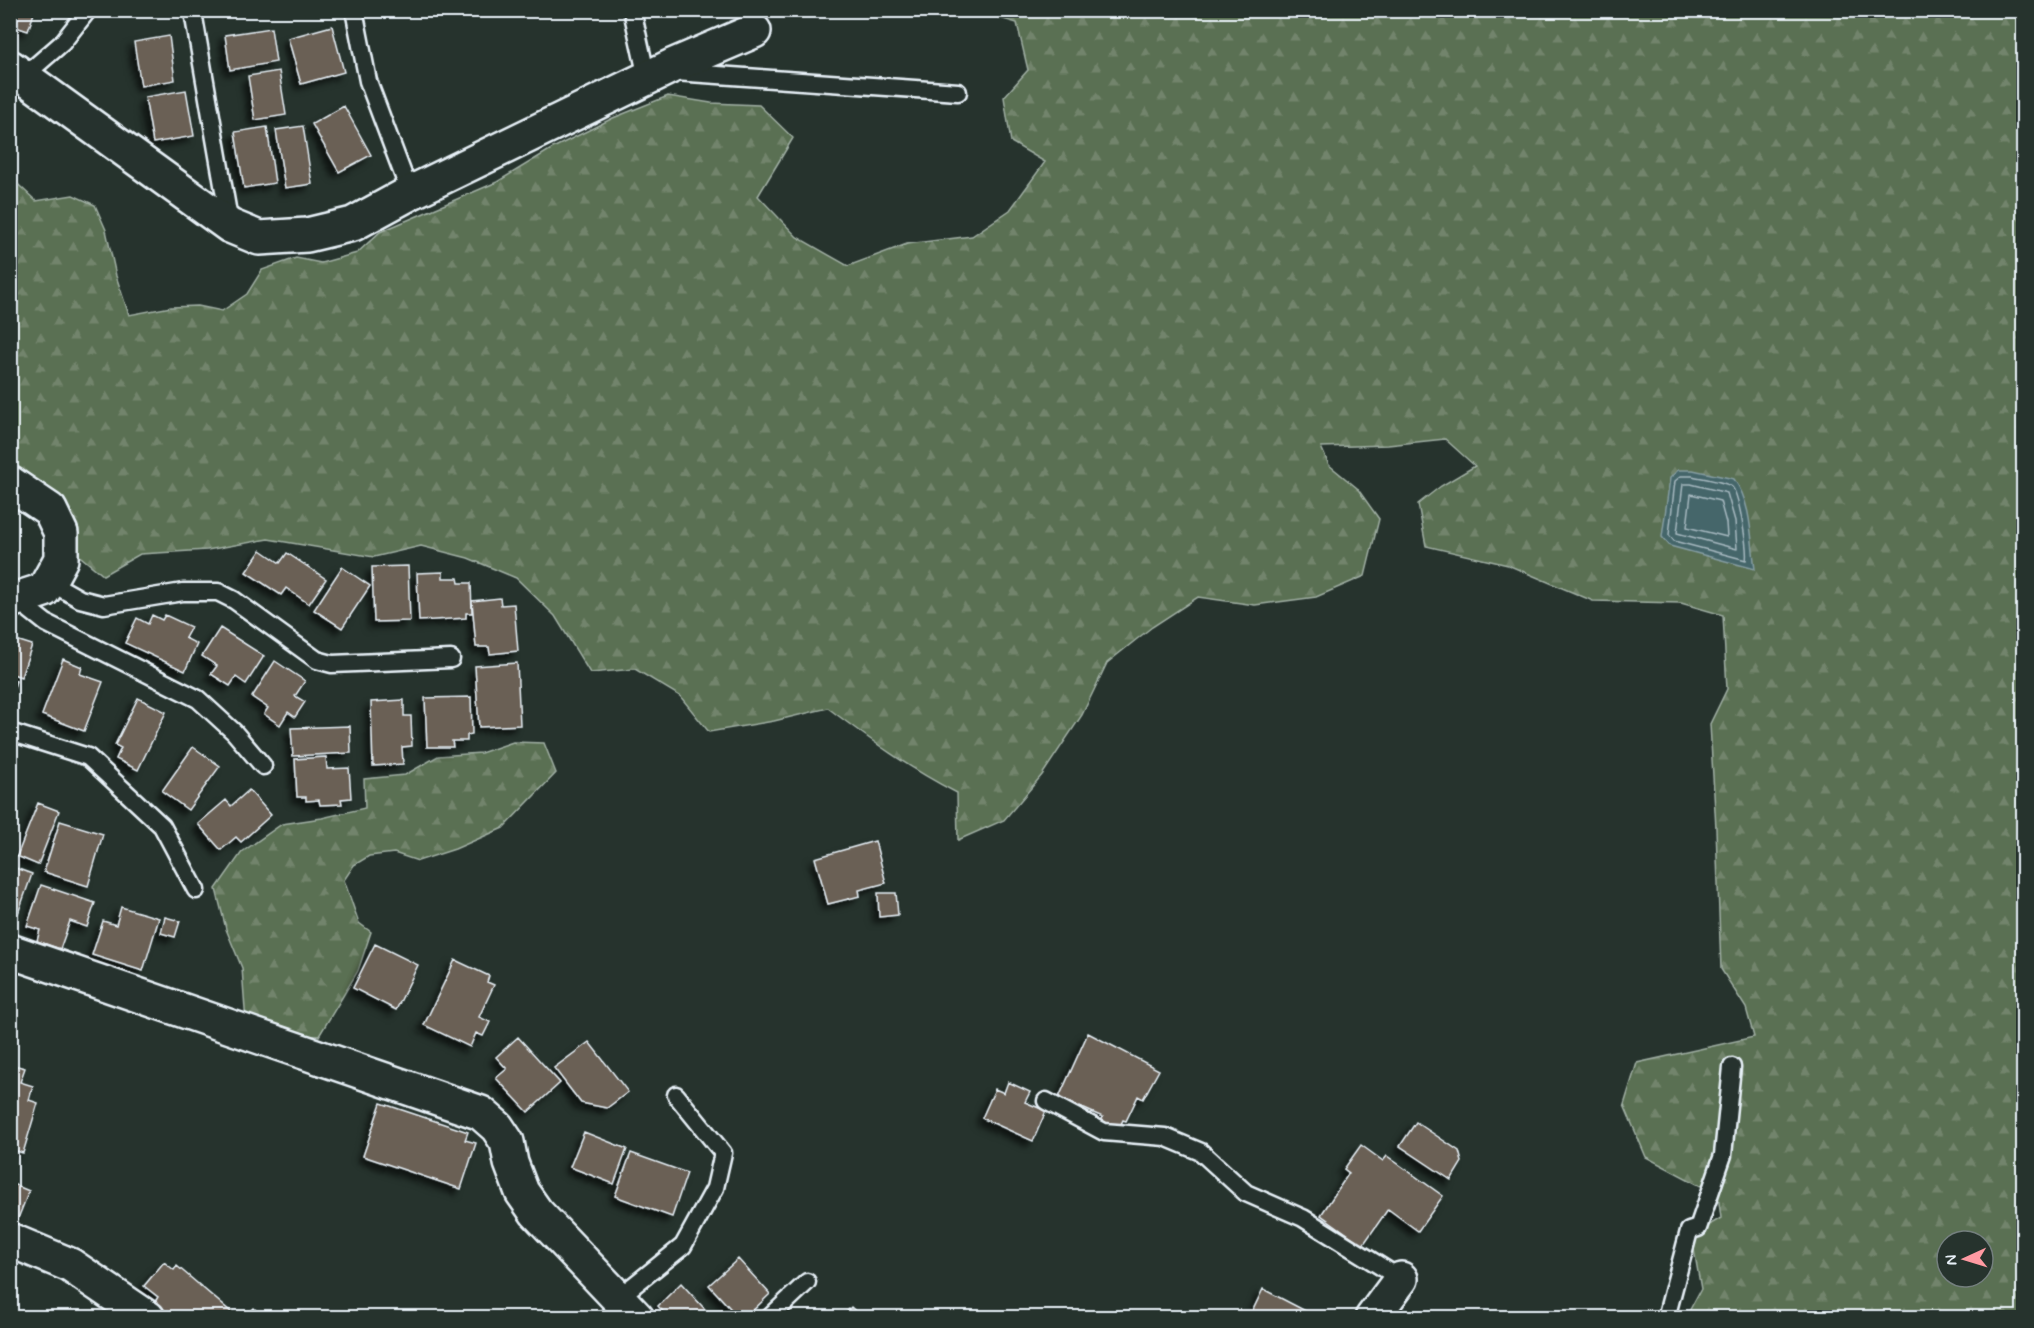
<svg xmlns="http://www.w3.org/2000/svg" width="2034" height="1328" font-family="Mynerve,sans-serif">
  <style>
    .forest { fill: url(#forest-firs); stroke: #a1b0a5; stroke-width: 1.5; fill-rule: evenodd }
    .water { fill: #45666b; stroke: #869ea3; stroke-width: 1.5 }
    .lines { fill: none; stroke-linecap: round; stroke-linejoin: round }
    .shore { stroke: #a7b9c0; stroke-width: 1.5 }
    .building { fill: #6a6054; stroke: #e8f1f8; stroke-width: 1.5; filter: url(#shadow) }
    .lane-casing { stroke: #e8f1f8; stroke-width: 21 }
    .street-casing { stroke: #e8f1f8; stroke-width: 38 }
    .lane { stroke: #26332d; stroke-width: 16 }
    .street { stroke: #26332d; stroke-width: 33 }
  </style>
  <defs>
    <pattern id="forest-firs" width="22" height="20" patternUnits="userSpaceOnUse" patternTransform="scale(1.5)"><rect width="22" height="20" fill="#5a6f52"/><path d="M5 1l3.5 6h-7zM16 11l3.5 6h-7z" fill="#72846c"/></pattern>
    <filter id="shadow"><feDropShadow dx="-5.5" dy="5.5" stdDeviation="3" flood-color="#0009"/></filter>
  </defs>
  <rect width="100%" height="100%" fill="#26332d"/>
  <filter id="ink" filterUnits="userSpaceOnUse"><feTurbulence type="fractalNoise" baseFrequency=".0167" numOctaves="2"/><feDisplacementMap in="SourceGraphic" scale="12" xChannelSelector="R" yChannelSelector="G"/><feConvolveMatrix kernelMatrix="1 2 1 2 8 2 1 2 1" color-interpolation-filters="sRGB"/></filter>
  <g filter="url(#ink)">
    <!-- forest -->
    <path class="forest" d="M 976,11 L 2023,11 L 2023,1317 L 1686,1317 L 1701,1289 L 1693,1244 L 1704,1228 L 1721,1218 L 1718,1195 L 1646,1157 L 1624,1105 L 1637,1063 L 1754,1037 L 1746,1008 L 1721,969 L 1716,828 L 1710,724 L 1727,689 L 1723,615 L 1681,603 L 1593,601 L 1508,565 L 1426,546 L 1418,504 L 1441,486 L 1475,466 L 1445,439 L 1388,445 L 1321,447 L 1329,465 L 1357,488 L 1379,519 L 1365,576 L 1316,597 L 1255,605 L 1198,597 L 1152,627 L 1107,663 L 1082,715 L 1042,775 L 1004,820 L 958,840 L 957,793 C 910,769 869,739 828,708 L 774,721 L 709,732 L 680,696 L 635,669 L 590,673 L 555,616 L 516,578 L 468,558 L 421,546 L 374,557 L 268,539 L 207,550 L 140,554 L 103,575 L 76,553 L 53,498 L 11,465 L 10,177 L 36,201 L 73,195 L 95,205 L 106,230 L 116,276 L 129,315 L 171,307 L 198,306 L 222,311 L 247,294 L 262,270 L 296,258 L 321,263 L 357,253 L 380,232 L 497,182 L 553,148 L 613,118 L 668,96 L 711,103 L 759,105 L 793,138 L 758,196 L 797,237 L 848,266 L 907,244 L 972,236 L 1010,210 L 1045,162 L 1011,142 L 1004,97 L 1028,70 L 1017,23 ZM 1947,1241 L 1983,1241 L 1983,1277 L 1947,1277 Z
      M 513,742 L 544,743 L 556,773 L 503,828 L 455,849 L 418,861 L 394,853 L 369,856 L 354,865 L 344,880 L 359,923 L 371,932 L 358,971 L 319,1036 L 298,1035 L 246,1023 L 242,968 L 226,929 L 216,889 L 242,852 L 282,824 L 322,818 L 365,808 L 364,779 L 405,775 L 438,756 L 481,753 Z"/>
    <!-- water -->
    <path class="water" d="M 1678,470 L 1693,470 L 1734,479 C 1752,503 1751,541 1755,569 L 1670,546 L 1662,537 L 1670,478 Z"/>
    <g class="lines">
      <!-- shore -->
      <path class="shore" d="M 1692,476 C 1700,478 1727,482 1732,487 C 1739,494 1748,550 1746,560 L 1674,541 L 1669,535 L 1675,481 L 1681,476 Z
        M 1683,484 L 1691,484 L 1727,493 L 1735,521 L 1737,549 L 1677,533 Z
        M 1691,494 L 1720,501 L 1726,523 L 1727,537 L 1687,527 Z"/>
    </g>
    <!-- building -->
    <path class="building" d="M 10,10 L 35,10 L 28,31 L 10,25 Z
      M 332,26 L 344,72 L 301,84 L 288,38 Z
      M 271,28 L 276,62 L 230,70 L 225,35 Z
      M 169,36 L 175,80 L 141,86 L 134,42 Z
      M 279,71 L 286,115 L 255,120 L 248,76 Z
      M 186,90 L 194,136 L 153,143 L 145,97 Z
      M 344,106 L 371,155 L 339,172 L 312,124 Z
      M 303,126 L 312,184 L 285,188 L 276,130 Z
      M 267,127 L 275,183 L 244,188 L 235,132 Z
      M 261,550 L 280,563 L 287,553 L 326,579 L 309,604 L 286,588 L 281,595 L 246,572 Z
      M 408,566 L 410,621 L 374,622 L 372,567 Z
      M 342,567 L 370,586 L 342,628 L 314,610 Z
      M 443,572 L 443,578 L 458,578 L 459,583 L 471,583 L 472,613 L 466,613 L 466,618 L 419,621 L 417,573 Z
      M 500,598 L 501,605 L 514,604 L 518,651 L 490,654 L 489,647 L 476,647 L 472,601 Z
      M 152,615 L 162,620 L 165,615 L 191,627 L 185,638 L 197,644 L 185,671 L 125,643 L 137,618 L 148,624 Z
      M 220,628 L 264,656 L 246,684 L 236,677 L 230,686 L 211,674 L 217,666 L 202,656 Z
      M 10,638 L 32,645 L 21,677 L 10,673 Z
      M 63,659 L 82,667 L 80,674 L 103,682 L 84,731 L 42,715 Z
      M 275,661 L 305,681 L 295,696 L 305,702 L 295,717 L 288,712 L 280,725 L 264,714 L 268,708 L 252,697 Z
      M 517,663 L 520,725 L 479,727 L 475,666 Z
      M 10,679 L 16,681 L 10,700 Z
      M 471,697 L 472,734 L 467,735 L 467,741 L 452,741 L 453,747 L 427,747 L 425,698 Z
      M 138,698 L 166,712 L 138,770 L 116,759 L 121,748 L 115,745 Z
      M 404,700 L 404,716 L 411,716 L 412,746 L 402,747 L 403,764 L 373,766 L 371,702 Z
      M 350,726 L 351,753 L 293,756 L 291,728 Z
      M 193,747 L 220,766 L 188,810 L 162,791 Z
      M 326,757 L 327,769 L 349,768 L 351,798 L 341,799 L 342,804 L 320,805 L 319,800 L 306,801 L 306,797 L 297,797 L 295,759 Z
      M 249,790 L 271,815 L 241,842 L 236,837 L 221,850 L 198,824 L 226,800 L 231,806 Z
      M 38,803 L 59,811 L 38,865 L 17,856 Z
      M 60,821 L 103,834 L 88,886 L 44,872 Z
      M 875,841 L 886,883 L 859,890 L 860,896 L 828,904 L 815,858 Z
      M 10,866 L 32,874 L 15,922 L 10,921 Z
      M 41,885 L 95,903 L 87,927 L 70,921 L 60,949 L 37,941 L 40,930 L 27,926 Z
      M 878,893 L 896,893 L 898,915 L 879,917 Z
      M 121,907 L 159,918 L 143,971 L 92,955 L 103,921 L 116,925 Z
      M 165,917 L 180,921 L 175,937 L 161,933 Z
      M 375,944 L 418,965 L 396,1010 L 353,988 Z
      M 455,960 L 489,976 L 487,982 L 494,985 L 479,1017 L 490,1022 L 483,1036 L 476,1033 L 470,1047 L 424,1025 Z
      M 1088,1033 L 1159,1070 L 1143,1099 L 1138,1096 L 1126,1121 L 1123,1120 L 1119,1128 L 1100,1123 L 1103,1117 L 1080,1107 L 1078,1113 L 1057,1102 Z
      M 518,1037 L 560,1083 L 528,1112 L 496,1078 L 507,1069 L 496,1057 Z
      M 589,1042 L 628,1092 L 607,1108 L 581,1103 L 554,1068 Z
      M 10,1064 L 25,1068 L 20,1082 L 33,1086 L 29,1100 L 38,1103 L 23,1153 L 10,1149 Z
      M 1008,1082 L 1030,1092 L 1025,1102 L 1046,1111 L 1033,1141 L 982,1118 L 995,1089 L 1004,1093 Z
      M 381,1103 L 468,1132 L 465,1140 L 476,1143 L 461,1189 L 363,1156 Z
      M 1416,1122 L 1459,1151 L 1462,1162 L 1451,1180 L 1400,1146 Z
      M 584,1132 L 627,1149 L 614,1184 L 570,1167 Z
      M 1361,1145 L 1383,1161 L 1387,1156 L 1443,1196 L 1418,1231 L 1388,1209 L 1363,1245 L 1321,1215 L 1349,1173 L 1344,1169 Z
      M 631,1153 L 687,1173 L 672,1217 L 615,1196 Z
      M 10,1183 L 29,1191 L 17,1221 L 10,1218 Z
      M 738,1259 L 770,1294 L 745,1318 L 739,1318 L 709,1285 Z
      M 164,1262 L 174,1270 L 177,1266 L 231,1312 L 227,1318 L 168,1318 L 153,1305 L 158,1297 L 144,1286 Z
      M 681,1283 L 713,1318 L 669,1318 L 658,1306 Z
      M 1263,1289 L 1319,1318 L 1242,1318 L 1244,1313 L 1250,1316 Z
      M 851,1307 L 863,1318 L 841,1318 Z
      M 254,1308 L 263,1318 L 243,1318 Z"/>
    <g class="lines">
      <!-- lane casing -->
      <g class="lane-casing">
        <path id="lane" d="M 354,10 L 368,81 L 410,193
          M 632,10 L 647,78
          M 193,12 L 230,225
          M 675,72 L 958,92
          M 24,76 L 62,43 L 88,10
          M 48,581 L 80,599 L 104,605 L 183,592 L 218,592 L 234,600 L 317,660 L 332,664 L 451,659
          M 17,600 L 46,623 L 198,699 L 234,732 L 263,766
          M 10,732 L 88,757 L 162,826 L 196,890
          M 1046,1101 L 1104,1132 L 1165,1137 L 1201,1152 L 1246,1193 L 1303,1218 L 1401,1279
          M 618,1298 L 683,1246 L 715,1188 L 723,1153 L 676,1095
          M 769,1318 L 807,1282
          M 1666,1318 L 1689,1231 L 1698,1228 L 1723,1155 L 1732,1067"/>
      </g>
      <!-- street casing -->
      <g class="street-casing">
        <path id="street" d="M 10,67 L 230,226 L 259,238 L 307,235 L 353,224 L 410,193 L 672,66 L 754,31
          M 10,483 L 50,510 L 61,533 L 61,559 L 44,590 L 10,601
          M 10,951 L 481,1113 L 497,1127 L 507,1142 L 511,1163 L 522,1192 L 536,1212 L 637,1318
          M 10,1240 L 70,1265 L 148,1318
          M 1372,1318 L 1401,1279"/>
      </g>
      <!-- lane -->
      <use href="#lane" class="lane"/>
      <!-- street -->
      <use href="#street" class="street"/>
    </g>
  </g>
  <!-- margin -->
  <rect width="2034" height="1328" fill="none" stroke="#26332d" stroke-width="36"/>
  <rect x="18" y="18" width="1998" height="1292" fill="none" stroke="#e8f1f8" stroke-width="2" filter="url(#ink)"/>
  <!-- north arrow -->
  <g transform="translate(1965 1259) rotate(266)"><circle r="28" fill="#26332d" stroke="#747f7e" stroke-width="1.5"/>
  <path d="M0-4.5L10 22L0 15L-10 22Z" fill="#ff9aa2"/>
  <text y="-9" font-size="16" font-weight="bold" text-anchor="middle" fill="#e8f1f8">N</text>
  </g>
</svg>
